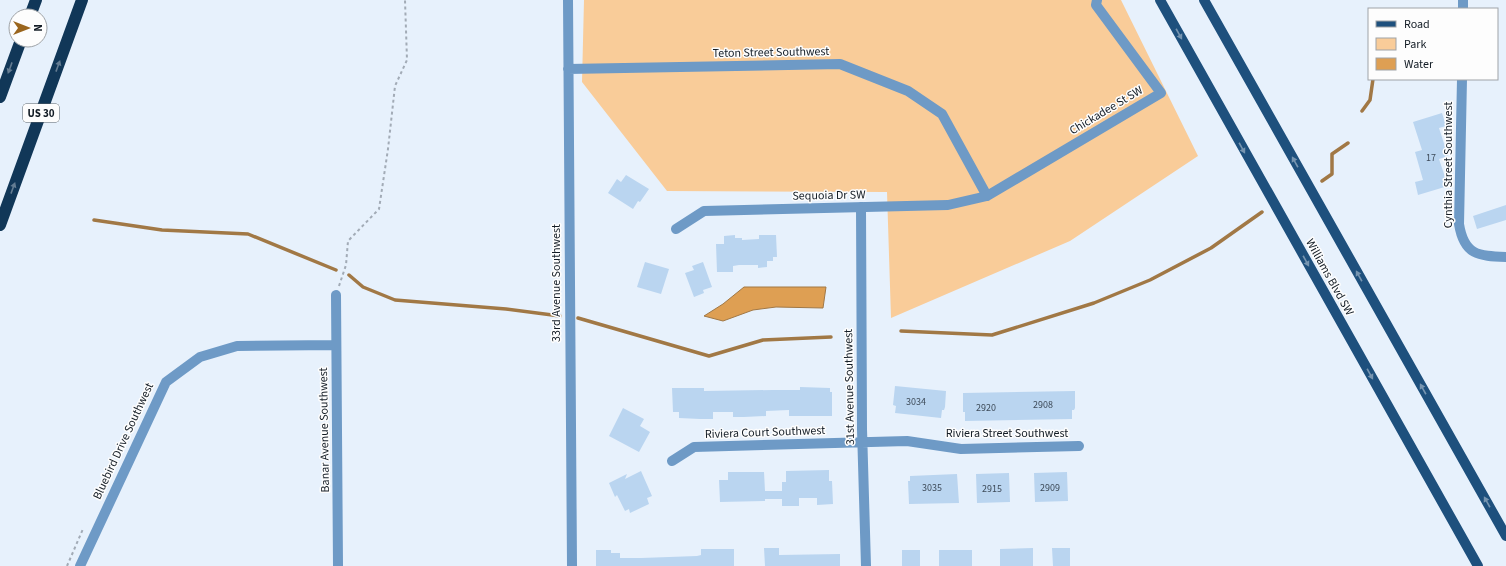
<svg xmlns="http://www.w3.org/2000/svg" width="1506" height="566" font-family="'Source Sans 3',sans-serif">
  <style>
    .green { fill: #f9cc99 }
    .water { fill: #de9f53; stroke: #a17845 }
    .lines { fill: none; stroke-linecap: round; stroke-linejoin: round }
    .stream { stroke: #a17845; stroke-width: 3.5 }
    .building { fill: #bad5f0 }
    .path { stroke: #a2abb6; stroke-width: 2; stroke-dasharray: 3 3; stroke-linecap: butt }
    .minor { stroke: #6e9ac6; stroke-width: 10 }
    .major { stroke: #1e507d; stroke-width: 10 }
    .highway { stroke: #113758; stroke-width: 12 }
    .oneway { fill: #7795b0 }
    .oneway2 { fill: #647c92 }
    .labels { text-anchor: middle; stroke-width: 3; stroke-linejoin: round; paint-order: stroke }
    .number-label { font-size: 10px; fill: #3d4a58 }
    .shield { fill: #fdfdfd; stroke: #596066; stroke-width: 1 }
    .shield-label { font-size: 11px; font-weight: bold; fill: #131c25 }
    .street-label { font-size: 12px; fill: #131c25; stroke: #fdfdfd }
  </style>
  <rect width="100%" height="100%" fill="#e7f1fc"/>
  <!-- green -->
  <path class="green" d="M 584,0 L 1121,0 L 1198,156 L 1070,241 L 891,318 L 887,192 L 667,191 L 582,82 Z"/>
  <!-- water -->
  <path class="water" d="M 744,287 L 826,287 L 823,308 L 776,307 L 753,310 L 723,321 L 704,316 L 723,304 Z"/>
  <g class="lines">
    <!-- stream -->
    <path class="stream" d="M 1362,111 L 1370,100 L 1373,79
      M 1322,181 L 1332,174 L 1332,154 L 1348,143
      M 94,220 L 162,230 L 248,234 L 336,270
      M 349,275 L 363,287 L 395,300 L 506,309 L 560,316
      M 578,318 L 709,356 L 763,340 L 831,337
      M 901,331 L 992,335 L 1094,303 L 1150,280 L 1211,248 L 1262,212"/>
  </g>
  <!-- building -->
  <path class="building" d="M 1442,113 L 1446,126 L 1439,128 L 1448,156 L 1439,159 L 1448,186 L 1418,195 L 1415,182 L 1423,180 L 1415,152 L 1422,150 L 1413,122 Z
    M 626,175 L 649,189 L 640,202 L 638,201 L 633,209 L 608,193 L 617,179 L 621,182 Z
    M 1506,205 L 1506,220 L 1477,229 L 1473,216 Z
    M 735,235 L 735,238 L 742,238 L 742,240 L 759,239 L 759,235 L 776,235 L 777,257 L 773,257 L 773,261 L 767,261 L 767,267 L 758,268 L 758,265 L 739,265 L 733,266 L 733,272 L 717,272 L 716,244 L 724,244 L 724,236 Z
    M 645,262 L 669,269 L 661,294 L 637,287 Z
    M 703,262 L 712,287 L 703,290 L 704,293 L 694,297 L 685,273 L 694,270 L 692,266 Z
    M 895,386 L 946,391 L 945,407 L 944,410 L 942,410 L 941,418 L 895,413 L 896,406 L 893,405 Z
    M 800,387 L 830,388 L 830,392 L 832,392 L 832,416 L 789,416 L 789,410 L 766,411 L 766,416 L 744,417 L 733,417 L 733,412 L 713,412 L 713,419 L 700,419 L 679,418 L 679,412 L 673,412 L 672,388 L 704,388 L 704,391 L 772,390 L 800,390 Z
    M 1075,391 L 1075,408 L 1074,410 L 1072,410 L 1072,419 L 965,421 L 965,412 L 963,412 L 963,393 Z
    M 623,408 L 644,419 L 640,426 L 650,432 L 639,452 L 609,436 Z
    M 829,470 L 829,481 L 832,481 L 833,504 L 817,505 L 817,498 L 799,498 L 799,506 L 782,506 L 782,499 L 765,499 L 765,501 L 720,502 L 719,480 L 728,480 L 728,472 L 764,472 L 765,491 L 782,491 L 782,482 L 786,482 L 786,471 Z
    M 641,471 L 652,496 L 647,498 L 649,504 L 630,513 L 629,509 L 625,511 L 617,495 L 615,497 L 609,483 L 627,474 L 625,479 Z
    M 1067,472 L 1068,501 L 1035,502 L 1034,473 Z
    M 1009,473 L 1010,502 L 977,503 L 976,474 Z
    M 957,474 L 959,503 L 909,504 L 908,481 L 910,481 L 910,476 Z
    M 764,548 L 779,548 L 779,555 L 840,554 L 840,566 L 765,566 Z
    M 1033,548 L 1033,566 L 1000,566 L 1000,549 Z
    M 1052,548 L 1070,548 L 1070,566 L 1053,566 Z
    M 701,549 L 734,549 L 734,566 L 596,566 L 596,550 L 611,550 L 611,553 L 620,553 L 620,558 L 641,558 L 697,556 L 701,555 Z
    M 902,550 L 920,550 L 920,566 L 902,566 Z
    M 939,550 L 972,550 L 972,566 L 939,566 Z"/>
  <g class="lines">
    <!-- path -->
    <path class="path" d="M 339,286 L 346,265 L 348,241 L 379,209 L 388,149 L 395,86 L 407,60 L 405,0
      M 67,566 L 83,529"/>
    <!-- minor -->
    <path class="minor" d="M 568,0 L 572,566
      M 1463,9 L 1463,0
      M 568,69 L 840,64 L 908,91 L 942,114 L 987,196
      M 1462,79 L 1459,224 C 1464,255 1478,256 1506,257
      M 861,207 L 862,429 L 866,566
      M 676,229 L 704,211 L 948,205 L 987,196 L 1161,93 L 1096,5 L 1097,0
      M 336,295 L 338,566
      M 672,461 L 694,447 L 907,441 L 961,449 L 1079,446
      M 80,566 L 166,382 L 200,357 L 237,346 L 336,345"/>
    <!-- major -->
    <path class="major" d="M 1160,0 L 1478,566
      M 1204,0 L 1506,536"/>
    <!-- highway -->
    <path class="highway" d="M 30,16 L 36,0
      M 0,97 L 21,40
      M 0,225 L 82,0"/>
  </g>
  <!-- one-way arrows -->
  <defs><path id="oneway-solid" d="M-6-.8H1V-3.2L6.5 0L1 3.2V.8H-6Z"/></defs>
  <g class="oneway">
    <use href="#oneway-solid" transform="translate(1179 34) rotate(61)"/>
    <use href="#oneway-solid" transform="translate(1242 148) rotate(61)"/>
    <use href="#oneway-solid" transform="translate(1295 162) rotate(-119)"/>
    <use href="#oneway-solid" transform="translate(1306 261) rotate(61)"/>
    <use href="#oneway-solid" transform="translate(1359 276) rotate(-119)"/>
    <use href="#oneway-solid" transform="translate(1370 374) rotate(61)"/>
    <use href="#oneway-solid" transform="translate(1423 389) rotate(-119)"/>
    <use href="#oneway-solid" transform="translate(1487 502) rotate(-119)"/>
  </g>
  <g class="oneway2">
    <use href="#oneway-solid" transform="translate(58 66) rotate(-70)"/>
    <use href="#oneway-solid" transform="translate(10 68) rotate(110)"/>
    <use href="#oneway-solid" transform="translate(13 188) rotate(-70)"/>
  </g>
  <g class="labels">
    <!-- number labels -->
    <g class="number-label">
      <text x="1431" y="161">17</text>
      <text x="916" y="405">3034</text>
      <text x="1043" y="408">2908</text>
      <text x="986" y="411">2920</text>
      <text x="932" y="491">3035</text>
      <text x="1050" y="491">2909</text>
      <text x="992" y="492">2915</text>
    </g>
    <!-- shield labels -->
    <rect class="shield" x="23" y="104" width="36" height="18" rx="3"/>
    <g class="shield-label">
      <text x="41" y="117">US 30</text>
    </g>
    <!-- street labels -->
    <g class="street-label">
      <text transform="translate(771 52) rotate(-1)" y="4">Teton Street Southwest</text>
      <text transform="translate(1106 110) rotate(-31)" y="4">Chickadee St SW</text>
      <text transform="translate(1448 165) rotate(-90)" y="4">Cynthia Street Southwest</text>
      <text transform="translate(829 195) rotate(-1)" y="4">Sequoia Dr SW</text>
      <text transform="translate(1330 277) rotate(61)" y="4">Williams Blvd SW</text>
      <text transform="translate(556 283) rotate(-90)" y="4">33rd Avenue Southwest</text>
      <text transform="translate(849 387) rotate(-91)" y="4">31st Avenue Southwest</text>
      <text transform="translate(324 430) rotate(-91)" y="4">Banar Avenue Southwest</text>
      <text transform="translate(765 432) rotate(-2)" y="4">Riviera Court Southwest</text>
      <text x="1007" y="437">Riviera Street Southwest</text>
      <text transform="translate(123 441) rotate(-65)" y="4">Bluebird Drive Southwest</text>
    </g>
  </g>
  <!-- legend -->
  <rect x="1368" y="8" width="130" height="72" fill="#fdfdfd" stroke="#9fa3a7"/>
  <rect x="1376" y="21" width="20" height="6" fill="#1e507d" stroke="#9fa3a7"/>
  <text x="1404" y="28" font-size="12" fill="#131c25">Road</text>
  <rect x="1376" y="38" width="20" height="12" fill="#f9cc99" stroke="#9fa3a7"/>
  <text x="1404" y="48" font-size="12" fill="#131c25">Park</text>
  <rect x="1376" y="58" width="20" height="12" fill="#de9f53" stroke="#9fa3a7"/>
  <text x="1404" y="68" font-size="12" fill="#131c25">Water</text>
  <!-- north arrow -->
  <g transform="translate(28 28) rotate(90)"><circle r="19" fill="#fdfdfd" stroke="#9fa3a7"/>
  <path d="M0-3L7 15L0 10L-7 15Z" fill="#9a651d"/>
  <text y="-6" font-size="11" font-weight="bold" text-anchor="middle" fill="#131c25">N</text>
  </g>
</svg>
